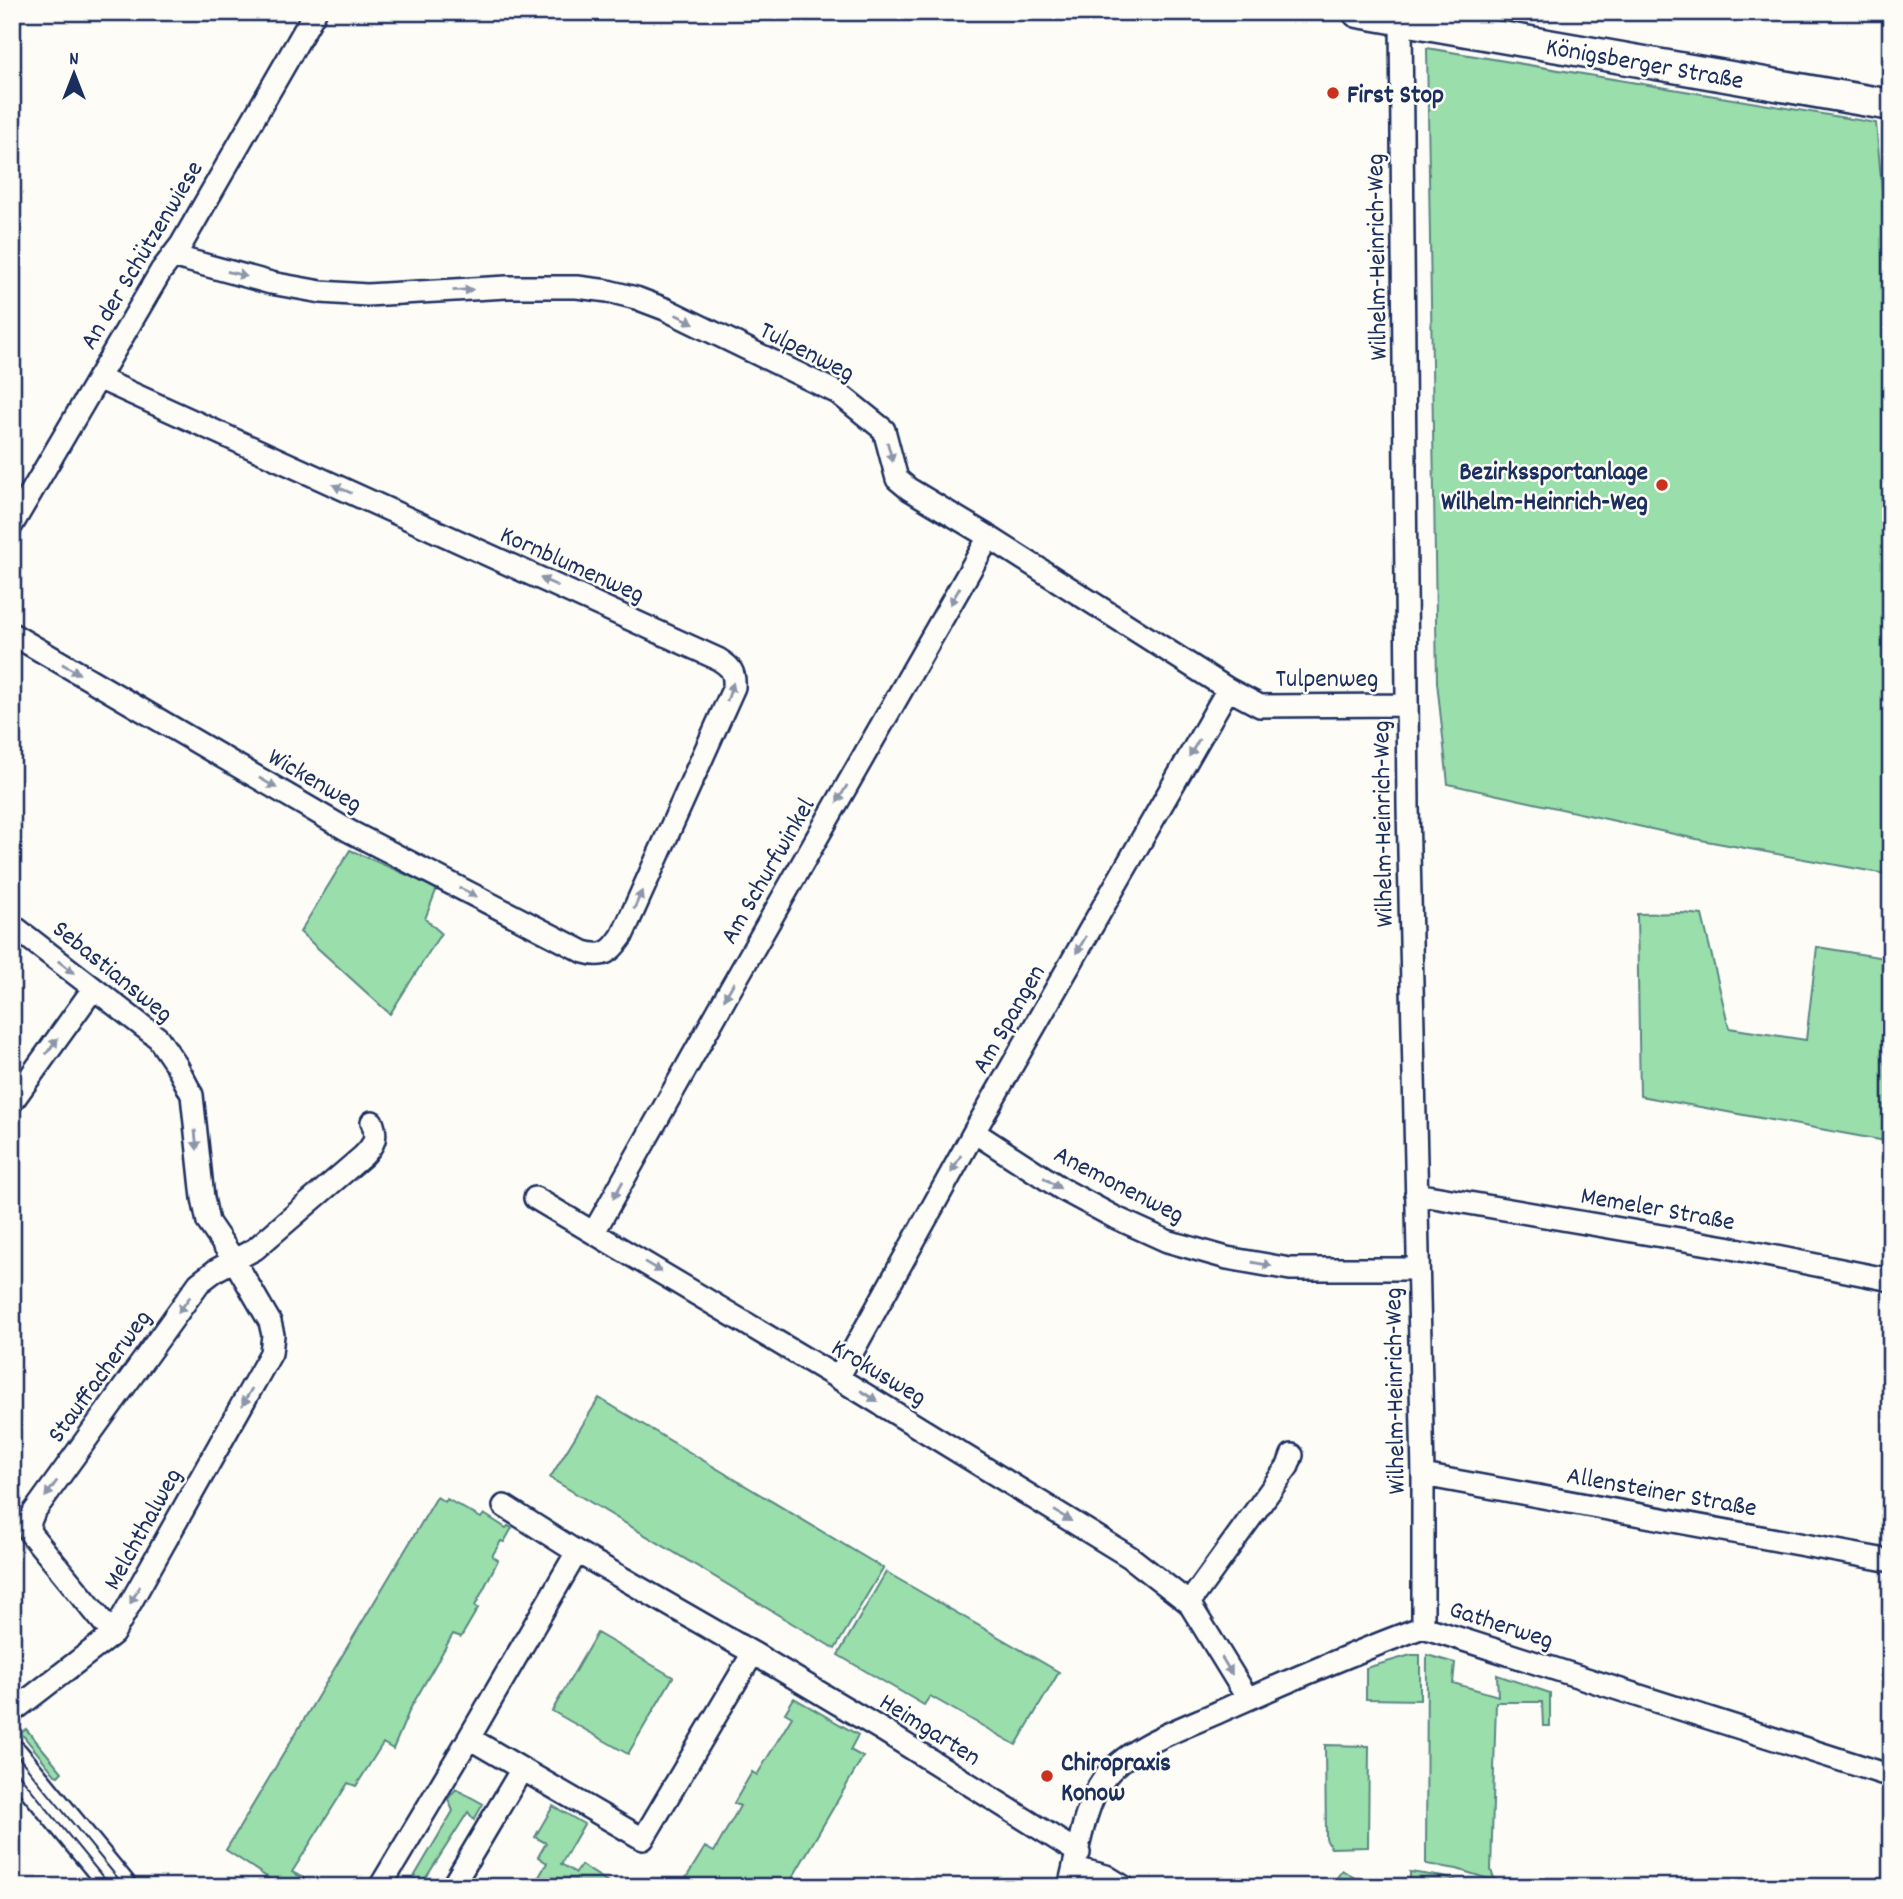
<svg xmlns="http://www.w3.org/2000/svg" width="1903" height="1899" font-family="Dekko,sans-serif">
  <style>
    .green { fill: #9adeab; stroke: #5a8684; stroke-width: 2 }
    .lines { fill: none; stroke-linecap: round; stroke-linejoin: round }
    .minor-casing { stroke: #1b2f5e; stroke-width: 26 }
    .secondary-casing { stroke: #1b2f5e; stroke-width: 35 }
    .primary-casing { stroke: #1b2f5e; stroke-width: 38 }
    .minor { stroke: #fdfcf7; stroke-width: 21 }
    .secondary { stroke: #fdfcf7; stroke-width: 30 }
    .primary { stroke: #fdfcf7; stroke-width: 33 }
    .tram { stroke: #1b2f5e; stroke-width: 2 }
    .oneway { fill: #8c96aa }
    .poi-dot { fill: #c8321e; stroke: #fdfcf7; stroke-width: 2.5 }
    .labels { text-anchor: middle; stroke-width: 5; stroke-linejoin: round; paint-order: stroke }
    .street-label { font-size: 26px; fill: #1b2f5e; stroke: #fdfcf7 }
    .poi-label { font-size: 26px; font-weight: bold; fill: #1b2f5e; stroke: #fdfcf7; text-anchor: start }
  </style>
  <rect width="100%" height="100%" fill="#fdfcf7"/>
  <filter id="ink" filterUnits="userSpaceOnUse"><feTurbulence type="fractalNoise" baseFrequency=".0143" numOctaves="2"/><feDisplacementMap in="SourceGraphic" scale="14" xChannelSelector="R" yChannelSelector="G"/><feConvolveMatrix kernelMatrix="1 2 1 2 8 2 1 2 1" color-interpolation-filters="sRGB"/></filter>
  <g filter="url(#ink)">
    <!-- green -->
    <path class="green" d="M 1427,48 L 1876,123 L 1891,288 L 1891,875 L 1701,840 L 1448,784 L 1437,682 Z
      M 350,850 L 437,888 L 425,919 L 441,933 L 390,1014 L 300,932 Z
      M 1682,913 L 1702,915 L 1729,1028 L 1806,1040 L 1817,947 L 1891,959 L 1891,1142 L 1640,1096 L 1637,914 Z
      M 599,1398 L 883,1568 L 835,1649 L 550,1478 Z
      M 437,1497 L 445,1502 L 447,1499 L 481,1518 L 484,1514 L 506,1528 L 508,1526 L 512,1528 L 504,1542 L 501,1541 L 492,1556 L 498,1560 L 475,1606 L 478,1608 L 461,1637 L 453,1634 L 410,1709 L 393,1749 L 383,1743 L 356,1786 L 348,1783 L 292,1872 L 309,1881 L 304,1887 L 282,1887 L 226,1850 Z
      M 886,1572 L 1059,1672 L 1016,1745 L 930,1696 L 924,1705 L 838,1655 Z
      M 597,1633 L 673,1677 L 628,1754 L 552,1711 Z
      M 1411,1655 L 1420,1655 L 1420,1700 L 1366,1699 L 1366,1668 Z
      M 1427,1655 L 1455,1663 L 1453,1683 L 1498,1696 L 1497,1675 L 1550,1693 L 1550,1726 L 1543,1726 L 1542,1702 L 1496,1702 L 1491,1870 L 1493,1876 L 1498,1882 L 1457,1869 L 1426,1864 Z
      M 794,1698 L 858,1735 L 850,1750 L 863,1757 L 787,1887 L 701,1887 L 686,1878 L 705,1847 L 714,1852 L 740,1806 L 734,1803 L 752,1772 L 757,1775 L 792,1717 L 785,1713 Z
      M 26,1729 L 62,1772 L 58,1776 L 55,1775 L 21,1733 Z
      M 1325,1745 L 1369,1746 L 1368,1847 L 1331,1848 L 1326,1839 Z
      M 456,1789 L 483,1804 L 474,1820 L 468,1812 L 420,1887 L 408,1887 L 453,1811 L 448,1799 Z
      M 553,1806 L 584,1824 L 561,1864 L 576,1873 L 581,1865 L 616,1887 L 533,1887 L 547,1863 L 538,1857 L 546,1843 L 535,1837 Z
      M 1342,1870 L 1369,1887 L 1331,1887 Z
      M 1410,1872 L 1443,1877 L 1477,1887 L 1410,1887 Z"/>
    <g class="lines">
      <!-- minor casing -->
      <g class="minor-casing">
        <path id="minor" d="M 1401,20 L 1408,807 L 1423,1475 L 1423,1627
          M 172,256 L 271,283 L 321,292 L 367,295 L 507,287 L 577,287 L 608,291 L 636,298 L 665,309 L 838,393 L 884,430 L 897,479 L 909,489 L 989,537 L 1228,689 L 1260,706 L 1407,705
          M 12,525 L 161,271 L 181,245 L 315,12
          M 12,634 L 349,831 L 584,952 C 604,958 611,952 622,936 L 734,687 C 735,672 731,667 718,659 L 98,378
          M 12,925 L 158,1038 L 177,1066 L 192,1095 L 203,1198 L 208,1222 L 234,1260 L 270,1322 L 273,1335 L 271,1353 L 113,1634 L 12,1712
          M 12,1102 L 93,989
          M 974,1132 L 1062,1189 L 1114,1217 L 1167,1241 L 1227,1258 L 1290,1269 L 1418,1269
          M 1416,1194 L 1726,1247 L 1891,1280
          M 535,1198 L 838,1378 L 1130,1557 L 1189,1603 L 1248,1699
          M 594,1232 L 726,997 L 989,537
          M 838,1378 L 974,1132 L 1228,689
          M 1423,1475 L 1891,1561
          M 504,1506 L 577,1552
          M 1189,1603 L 1288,1466 L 1292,1455
          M 113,1634 L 30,1533 L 29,1524 L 34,1512 L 199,1283 L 216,1270 L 255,1249 L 363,1156 C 374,1145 378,1137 372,1122
          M 469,1738 L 522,1769
          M 1075,1868 L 1106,1876 L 1124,1887
          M 380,1887 L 469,1738 L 577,1552 L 753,1653
          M 452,1887 L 522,1769 L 643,1839 L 753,1653 L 884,1731 L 1079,1853
          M 1069,1887 C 1078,1854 1083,1808 1103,1780 C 1127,1746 1184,1728 1221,1711 C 1288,1681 1355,1652 1423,1627 L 1891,1776"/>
      </g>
      <!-- secondary casing -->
      <g class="secondary-casing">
        <path id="secondary" d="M 1358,12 L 1891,105"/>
      </g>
      <!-- primary casing -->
      <g class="primary-casing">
        <path id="primary" d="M 12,1757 L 119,1887"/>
      </g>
      <!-- minor -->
      <use href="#minor" class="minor"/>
      <!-- secondary -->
      <use href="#secondary" class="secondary"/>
      <!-- primary -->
      <use href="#primary" class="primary"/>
      <!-- tram -->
      <path class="tram" d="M 12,1749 L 125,1887
        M 12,1766 L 111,1887"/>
    </g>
    <!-- one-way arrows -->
    <defs><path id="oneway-solid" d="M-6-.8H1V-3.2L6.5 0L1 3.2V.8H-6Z" transform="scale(1.75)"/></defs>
    <g class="oneway">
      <use href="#oneway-solid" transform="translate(237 274) rotate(15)"/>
      <use href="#oneway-solid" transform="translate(463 290) rotate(-3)"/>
      <use href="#oneway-solid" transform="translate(685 319) rotate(26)"/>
      <use href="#oneway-solid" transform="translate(890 452) rotate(75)"/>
      <use href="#oneway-solid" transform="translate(342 489) rotate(-156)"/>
      <use href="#oneway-solid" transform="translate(549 582) rotate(-156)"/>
      <use href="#oneway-solid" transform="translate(955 596) rotate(120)"/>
      <use href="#oneway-solid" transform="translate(71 669) rotate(30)"/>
      <use href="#oneway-solid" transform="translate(730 692) rotate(-71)"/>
      <use href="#oneway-solid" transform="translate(1194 748) rotate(120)"/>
      <use href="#oneway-solid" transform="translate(268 783) rotate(30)"/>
      <use href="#oneway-solid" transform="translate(842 794) rotate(120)"/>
      <use href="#oneway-solid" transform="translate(468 892) rotate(27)"/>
      <use href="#oneway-solid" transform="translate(638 900) rotate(-66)"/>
      <use href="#oneway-solid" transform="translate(1081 945) rotate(120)"/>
      <use href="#oneway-solid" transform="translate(66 967) rotate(38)"/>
      <use href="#oneway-solid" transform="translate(729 991) rotate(120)"/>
      <use href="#oneway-solid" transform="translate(52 1046) rotate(-54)"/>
      <use href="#oneway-solid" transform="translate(196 1140) rotate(84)"/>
      <use href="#oneway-solid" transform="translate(956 1164) rotate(119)"/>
      <use href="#oneway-solid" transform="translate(1052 1183) rotate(33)"/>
      <use href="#oneway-solid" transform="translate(618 1190) rotate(119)"/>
      <use href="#oneway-solid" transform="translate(1262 1264) rotate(10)"/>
      <use href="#oneway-solid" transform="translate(653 1267) rotate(31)"/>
      <use href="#oneway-solid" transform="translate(184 1305) rotate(126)"/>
      <use href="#oneway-solid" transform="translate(869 1396) rotate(32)"/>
      <use href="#oneway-solid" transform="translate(247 1397) rotate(119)"/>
      <use href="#oneway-solid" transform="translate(51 1489) rotate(126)"/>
      <use href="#oneway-solid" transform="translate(1063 1516) rotate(32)"/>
      <use href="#oneway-solid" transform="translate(135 1595) rotate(119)"/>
      <use href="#oneway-solid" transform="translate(1227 1666) rotate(59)"/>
    </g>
  </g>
  <!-- markers -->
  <g class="poi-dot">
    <circle cx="1333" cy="93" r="7"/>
    <circle cx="1662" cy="485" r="7"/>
    <circle cx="1047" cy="1776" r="7"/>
  </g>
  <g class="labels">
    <!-- street labels -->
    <g class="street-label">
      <text transform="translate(1645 62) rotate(10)" y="9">Königsberger Straße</text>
      <text transform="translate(140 254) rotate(-59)" y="9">An der Schützenwiese</text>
      <text transform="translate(1375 257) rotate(-91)" y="9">Wilhelm-Heinrich-Weg</text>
      <text transform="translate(808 350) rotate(27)" y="9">Tulpenweg</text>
      <text transform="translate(573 563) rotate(24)" y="9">Kornblumenweg</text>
      <text x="1327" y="686">Tulpenweg</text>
      <text transform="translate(316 779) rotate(30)" y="9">Wickenweg</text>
      <text transform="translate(1381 824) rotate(-91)" y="9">Wilhelm-Heinrich-Weg</text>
      <text transform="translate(766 870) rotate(-60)" y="9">Am Schurfwinkel</text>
      <text transform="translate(114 970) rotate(39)" y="9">Sebastiansweg</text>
      <text transform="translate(1007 1018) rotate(-60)" y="9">Am Spangen</text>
      <text transform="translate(1120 1183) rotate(27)" y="9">Anemonenweg</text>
      <text transform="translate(1658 1207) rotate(10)" y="9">Memeler Straße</text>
      <text transform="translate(880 1371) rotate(31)" y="9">Krokusweg</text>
      <text transform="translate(98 1375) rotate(-54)" y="9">Stauffacherweg</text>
      <text transform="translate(1393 1391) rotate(-91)" y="9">Wilhelm-Heinrich-Weg</text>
      <text transform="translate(1662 1490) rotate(10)" y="9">Allensteiner Straße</text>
      <text transform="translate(141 1528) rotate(-61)" y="9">Melchthalweg</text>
      <text transform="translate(1502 1623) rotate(18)" y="9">Gatherweg</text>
      <text transform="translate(931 1728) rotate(32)" y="9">Heimgarten</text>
    </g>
    <!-- poi labels -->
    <g class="poi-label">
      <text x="1347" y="102">First Stop</text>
      <text x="1648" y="479" text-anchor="end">Bezirkssportanlage<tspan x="1648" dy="30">Wilhelm-Heinrich-Weg</tspan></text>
      <text x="1061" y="1770">Chiropraxis<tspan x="1061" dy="30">Konow</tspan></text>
    </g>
  </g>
  <!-- margin -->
  <rect width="1903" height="1899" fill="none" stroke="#fdfcf7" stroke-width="42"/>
  <rect x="21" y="21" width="1861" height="1857" fill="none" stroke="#1b2f5e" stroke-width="2.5" filter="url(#ink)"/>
  <!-- north arrow -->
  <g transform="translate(74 74)" stroke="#fdfcf7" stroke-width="5" paint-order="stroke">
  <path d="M0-5L12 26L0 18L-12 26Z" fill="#1b2f5e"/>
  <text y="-10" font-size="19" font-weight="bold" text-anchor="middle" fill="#1b2f5e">N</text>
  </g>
</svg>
